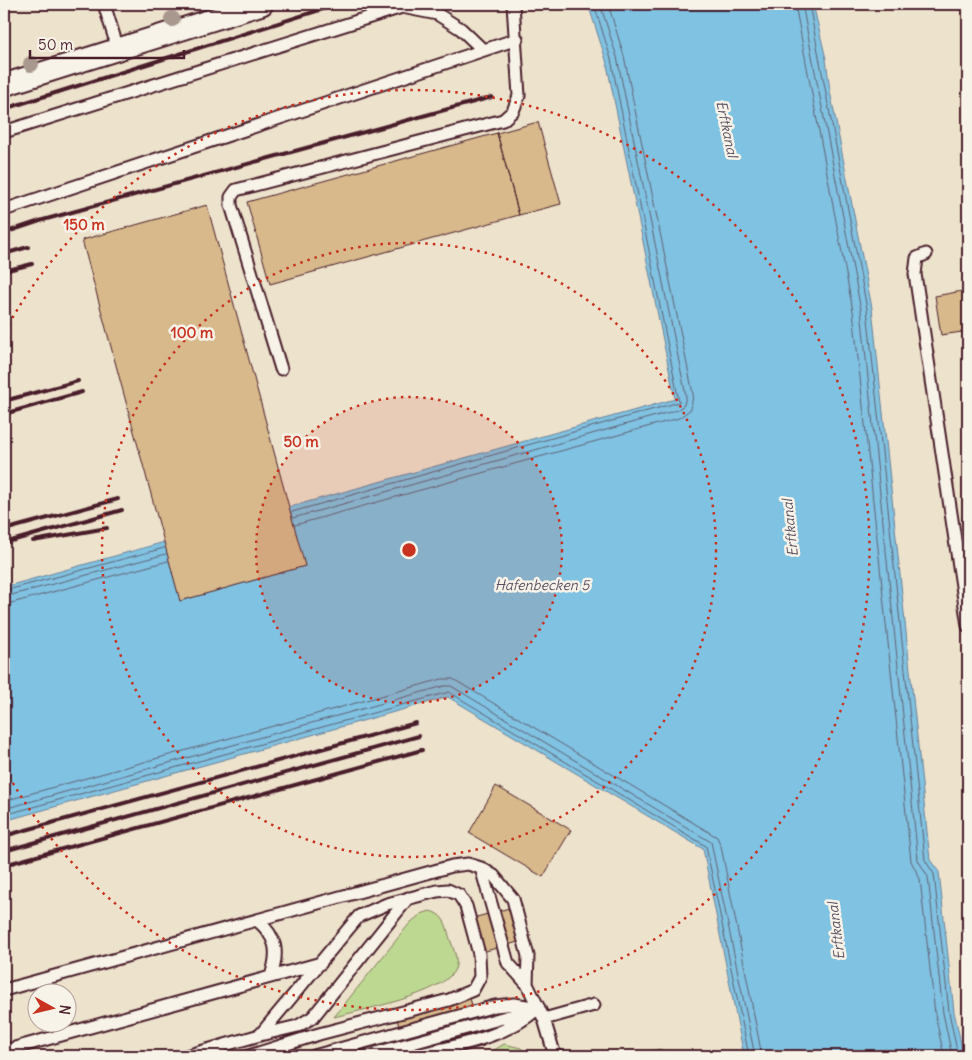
<svg xmlns="http://www.w3.org/2000/svg" width="972" height="1060" font-family="Delius,sans-serif">
  <style>
    .built { fill: #ede2cc; fill-rule: evenodd }
    .green { fill: #bdd991; stroke: #847c5e }
    .water { fill: #80c2e1; stroke: #6a8198 }
    .lines { fill: none; stroke-linecap: round; stroke-linejoin: round }
    .shore { stroke: #606074; stroke-width: 1 }
    .building { fill: #d7b98b; stroke: #4a1f2b }
    .lane-casing { stroke: #4a1f2b; stroke-width: 15 }
    .street-casing { stroke: #4a1f2b; stroke-width: 25 }
    .lane { stroke: #f7f3e8; stroke-width: 11 }
    .street { stroke: #f7f3e8; stroke-width: 21 }
    .rail { stroke: #4a1f2b; stroke-width: 4 }
    .tree { fill: #a8988e }
    .ring { fill: none; stroke: #c8321e; stroke-width: 2.5; stroke-dasharray: 2.5 5 }
    .labels { text-anchor: middle; stroke-width: 5; stroke-linejoin: round; paint-order: stroke }
    .water-label { font-size: 14px; font-style: italic; fill: #5a5062; stroke: #f7f3e8 }
    .centre { fill: #c8321e; stroke: #f7f3e8; stroke-width: 2.5 }
    .ring-label { font-size: 15px; text-anchor: middle; font-weight: bold; fill: #c8321e; stroke: #f7f3e8; stroke-width: 5; stroke-linejoin: round; paint-order: stroke }
  </style>
  <rect width="100%" height="100%" fill="#f7f3e8"/>
  <filter id="ink" filterUnits="userSpaceOnUse"><feTurbulence type="fractalNoise" baseFrequency=".02" numOctaves="2"/><feDisplacementMap in="SourceGraphic" scale="10" xChannelSelector="R" yChannelSelector="G"/><feConvolveMatrix kernelMatrix="1 2 1 2 8 2 1 2 1" color-interpolation-filters="sRGB"/></filter>
  <g filter="url(#ink)">
    <!-- built -->
    <path class="built" d="M 4,4 L 588,4 L 606,60 L 675,399 L 4,587 Z
      M 813,4 L 968,4 L 968,1056 L 964,1056 L 954,1012 L 939,872 L 930,860 L 826,59 Z
      M 448,697 L 703,849 L 744,1056 L 4,1056 L 4,821 ZM 38,992 L 68,992 L 68,1022 L 38,1022 Z"/>
    <!-- green -->
    <path class="green" d="M 430,911 C 445,915 446,925 450,939 C 453,948 459,960 455,969 C 445,994 361,1010 334,1017 L 410,923 L 421,914 Z
      M 504,1044 L 521,1048 L 529,1056 L 505,1056 L 491,1052 Z
      M 659,1049 L 665,1051 L 666,1056 L 632,1056 Z"/>
    <!-- water -->
    <path class="water" d="M 588,4 L 813,4 L 826,59 L 830,91 L 872,308 L 930,860 L 939,872 L 954,1012 L 964,1056 L 744,1056 L 703,849 L 448,697 L 4,821 L 4,587 L 675,399 L 606,60 Z"/>
    <g class="lines">
      <!-- shore -->
      <path class="shore" d="M 795,4 L 853,311 L 911,861 L 920,879 L 935,1014 L 944,1056
        M 802,4 L 861,310 L 918,860 L 928,877 L 943,1013 L 952,1056
        M 809,4 L 867,309 L 925,860 L 934,874 L 949,1012 L 958,1056
        M 292,512 L 679,402 L 611,59 L 594,4
        M 293,518 L 677,410 L 684,405 L 686,396 L 617,57 L 600,4
        M 295,525 L 679,418 L 691,409 L 693,394 L 624,56 L 608,4
        M 4,591 L 164,548
        M 4,597 L 166,554
        M 4,605 L 168,561
        M 4,801 L 442,679 L 453,679 L 717,837 L 721,846 L 762,1056
        M 4,809 L 444,686 L 451,686 L 711,842 L 755,1056
        M 4,815 L 449,692 L 706,846 L 749,1056"/>
    </g>
    <!-- building -->
    <path class="building" d="M 538,122 L 561,204 L 519,215 L 497,133 Z
      M 497,133 L 519,215 L 270,284 L 247,202 Z
      M 207,205 L 305,566 L 180,601 L 82,240 Z
      M 968,290 L 968,369 L 962,332 L 941,335 L 935,296 Z
      M 496,786 L 571,830 L 543,877 L 469,833 Z
      M 520,905 L 529,939 L 475,954 L 466,920 Z
      M 467,988 L 484,1046 L 449,1056 L 407,1056 L 394,1008 Z"/>
    <g class="lines">
      <!-- lane casing -->
      <g class="lane-casing">
        <path id="lane" d="M 104,4 L 118,49
          M 4,132 L 402,7 L 437,14 L 461,29 L 483,50
          M 4,210 L 517,39
          M 926,254 L 917,258 L 915,274 L 968,626
          M 281,369 L 231,205 L 231,197 L 236,190 L 503,120 L 513,111 L 519,96 L 513,4
          M 481,868 L 508,963 L 527,984
          M 257,920 C 277,937 279,952 271,976
          M 4,990 L 452,866 L 468,864 L 481,868 L 494,876 L 513,899 L 528,956 L 527,984 L 544,1019 L 555,1056
          M 544,1019 L 594,1005
          M 260,1035 L 298,1026 L 313,1017 L 408,898
          M 4,1051 L 321,963
          M 186,1056 L 260,1035 L 359,916 L 387,904 L 437,891 L 448,890 L 459,895 L 466,906 L 479,954 L 480,977 L 473,990 L 449,1000 L 319,1034 L 249,1056
          M 314,1056 L 495,1006 L 514,1004 L 539,1008
          M 365,1056 L 535,1009
          M 414,1056 C 456,1045 502,1039 536,1010"/>
      </g>
      <!-- street casing -->
      <g class="street-casing">
        <path id="street" d="M 4,85 L 262,4"/>
      </g>
      <!-- lane -->
      <use href="#lane" class="lane"/>
      <!-- street -->
      <use href="#street" class="street"/>
      <!-- rail -->
      <path class="rail" d="M 4,109 L 339,4
        M 4,233 L 43,220 L 492,97
        M 4,254 L 28,247
        M 4,271 L 32,264
        M 4,401 L 78,381
        M 4,414 L 82,392
        M 4,530 L 118,499
        M 33,541 L 107,528
        M 4,543 L 122,510
        M 4,836 L 416,723
        M 4,851 L 419,736
        M 4,865 L 422,750"/>
    </g>
    <!-- trees -->
    <g class="tree">
      <circle cx="172" cy="19" r="8"/>
      <circle cx="31" cy="64" r="8"/>
    </g>
  </g>
  <!-- distance rings -->
  <circle cx="409" cy="550" r="153" fill="#c8321e" fill-opacity=".12"/>
  <g class="ring">
    <circle cx="409" cy="550" r="153"/>
    <circle cx="409" cy="550" r="307"/>
    <path d="M5 331A460 460 0 1 1 5 769"/>
  </g>
  <g class="labels">
    <!-- water labels -->
    <g class="water-label">
      <text transform="translate(727 129) rotate(78)" y="5">Erftkanal</text>
      <text transform="translate(790 528) rotate(-96)" y="5">Erftkanal</text>
      <text x="542" y="590">Hafenbecken 5</text>
      <text transform="translate(836 931) rotate(-97)" y="5">Erftkanal</text>
    </g>
  </g>
  <circle cx="409" cy="550" r="8" class="centre"/>
  <g class="ring-label">
    <text x="84" y="230">150 m</text>
    <text x="192" y="338">100 m</text>
    <text x="301" y="447">50 m</text>
  </g>
  <!-- margin -->
  <rect width="972" height="1060" fill="none" stroke="#f7f3e8" stroke-width="20"/>
  <rect x="10" y="10" width="952" height="1040" fill="none" stroke="#4a1f2b" stroke-width="2" filter="url(#ink)"/>
  <!-- north arrow -->
  <g transform="translate(52 1008) rotate(98)"><circle r="24" fill="#f7f3e8" stroke="#b29e9c"/>
  <path d="M0-4L9 19L0 12L-9 19Z" fill="#c8321e"/>
  <text y="-8" font-size="14" font-weight="bold" text-anchor="middle" fill="#4a1f2b">N</text>
  </g>
  <!-- scale -->
  <path d="M30 50v8h154v-8" fill="none" stroke="#4a1f2b" stroke-width="2.5"/>
  <text x="38" y="50" font-size="15" fill="#4a1f2b" stroke="#f7f3e8" stroke-width="4" paint-order="stroke">50 m</text>
</svg>
